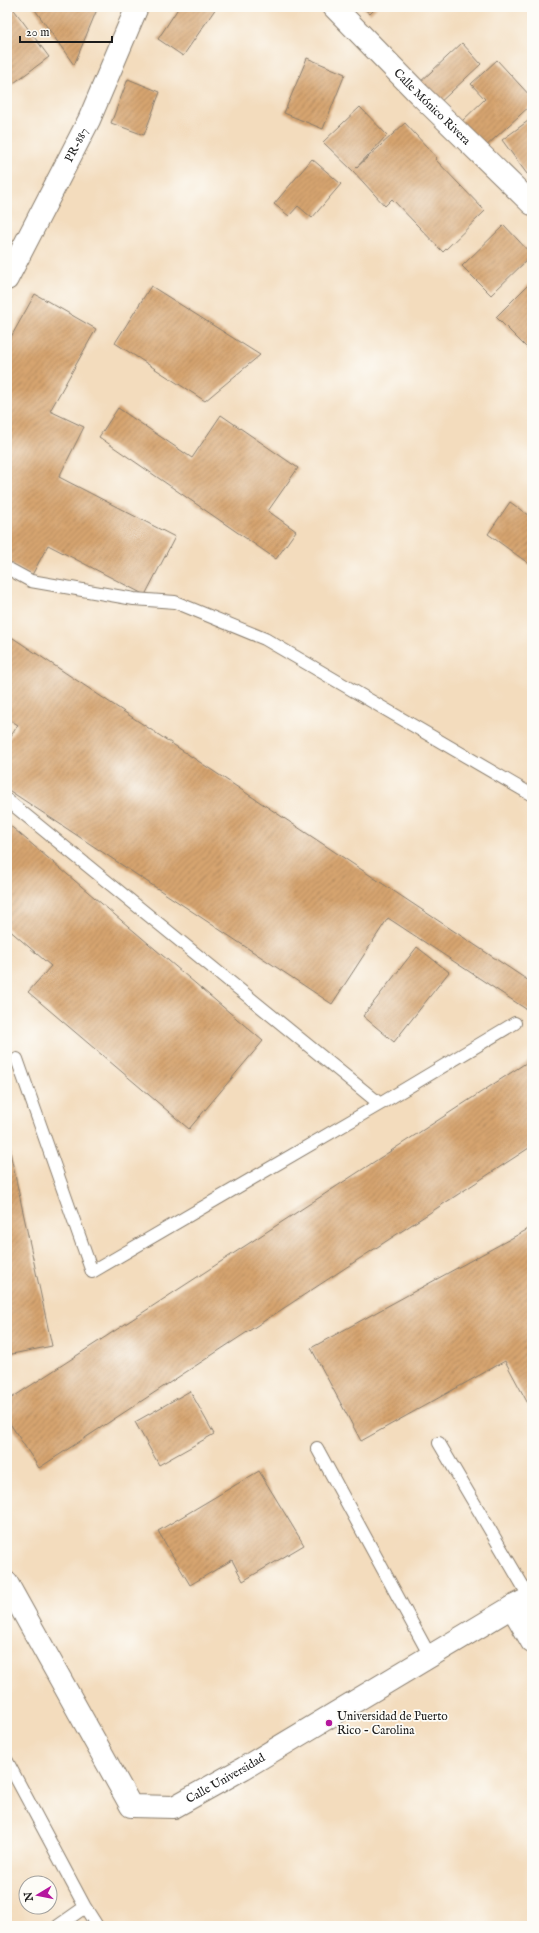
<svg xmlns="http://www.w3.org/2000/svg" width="539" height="1933" font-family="'IM FELL English',serif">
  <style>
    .building { fill: url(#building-hatch) }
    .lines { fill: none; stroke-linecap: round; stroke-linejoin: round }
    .service-casing { stroke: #887c6c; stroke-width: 14 }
    .minor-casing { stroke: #887c6c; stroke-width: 24 }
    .tertiary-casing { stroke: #887c6c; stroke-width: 24 }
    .service { stroke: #fff; stroke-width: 12 }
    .minor { stroke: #fff; stroke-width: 22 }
    .tertiary { stroke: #fff; stroke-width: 22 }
    .poi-dot { fill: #b5179e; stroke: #fdfcf7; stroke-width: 1.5 }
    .labels { text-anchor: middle; stroke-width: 3.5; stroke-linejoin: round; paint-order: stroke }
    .street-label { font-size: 12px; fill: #1c1c1c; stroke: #fdfcf7 }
    .poi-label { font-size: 12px; fill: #1c1c1c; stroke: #fdfcf7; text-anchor: start }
  </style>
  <defs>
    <pattern id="building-hatch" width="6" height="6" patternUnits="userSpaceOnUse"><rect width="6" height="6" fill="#d6a470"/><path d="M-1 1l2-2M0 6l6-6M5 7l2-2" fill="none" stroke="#ad855b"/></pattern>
  </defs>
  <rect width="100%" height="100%" fill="#fdfcf7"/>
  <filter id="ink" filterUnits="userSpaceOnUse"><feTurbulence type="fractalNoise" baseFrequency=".025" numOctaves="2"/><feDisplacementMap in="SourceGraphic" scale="8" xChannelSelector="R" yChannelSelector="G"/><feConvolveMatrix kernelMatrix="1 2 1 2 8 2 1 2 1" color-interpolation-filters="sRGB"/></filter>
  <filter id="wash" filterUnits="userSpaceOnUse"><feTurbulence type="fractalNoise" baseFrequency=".012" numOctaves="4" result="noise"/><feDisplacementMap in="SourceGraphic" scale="16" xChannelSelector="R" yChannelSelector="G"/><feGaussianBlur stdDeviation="0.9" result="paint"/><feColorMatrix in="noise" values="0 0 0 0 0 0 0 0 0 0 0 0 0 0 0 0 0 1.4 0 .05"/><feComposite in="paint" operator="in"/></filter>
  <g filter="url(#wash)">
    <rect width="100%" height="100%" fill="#f3dcbd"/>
    <g id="blocks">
      <!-- building -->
      <path class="building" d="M 7,7 L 12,7 L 49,57 L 7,88 Z
        M 33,7 L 98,7 L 74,65 Z
        M 179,7 L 216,8 L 183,56 L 158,39 Z
        M 362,7 L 377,7 L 370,14 Z
        M 462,43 L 481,64 L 436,106 L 417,85 Z
        M 307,58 L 345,74 L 323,129 L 284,113 Z
        M 497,60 L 532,98 L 532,104 L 484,148 L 460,123 L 485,99 L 471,84 Z
        M 128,79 L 160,92 L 144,135 L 111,123 Z
        M 360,107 L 387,135 L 356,168 L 405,123 L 437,158 L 435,159 L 485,211 L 443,252 L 392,199 L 385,206 L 353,171 L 323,142 Z
        M 532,118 L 532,171 L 527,174 L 502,140 Z
        M 312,159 L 341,184 L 312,218 L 298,206 L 289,216 L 274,204 Z
        M 504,225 L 532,255 L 491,295 L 462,266 Z
        M 532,281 L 532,343 L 527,348 L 496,317 Z
        M 151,286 L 260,355 L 205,401 L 115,343 Z
        M 35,294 L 96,329 L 50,411 L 84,427 L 59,477 L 175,537 L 145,595 L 48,545 L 32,575 L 7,561 L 7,344 Z
        M 118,408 L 192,458 L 221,415 L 298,468 L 268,511 L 296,531 L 276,559 L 99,437 Z
        M 510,502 L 532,518 L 532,566 L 488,534 Z
        M 7,634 L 532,983 L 532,1013 L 388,918 L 332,1004 L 7,789 L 7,742 L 18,725 L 7,718 Z
        M 7,823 L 263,1041 L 189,1129 L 28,992 L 51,966 L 7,928 Z
        M 417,947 L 449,972 L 394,1042 L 363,1016 Z
        M 532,1059 L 532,1146 L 39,1468 L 7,1419 L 7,1401 Z
        M 7,1138 L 52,1346 L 7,1355 Z
        M 532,1227 L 532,1411 L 505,1361 L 361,1441 L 311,1348 Z
        M 190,1391 L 214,1434 L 159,1465 L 135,1422 Z
        M 259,1471 L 304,1545 L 243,1581 L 232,1560 L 190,1585 L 158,1531 Z"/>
    </g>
  </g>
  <g filter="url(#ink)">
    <use href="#blocks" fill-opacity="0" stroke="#887c6c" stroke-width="1"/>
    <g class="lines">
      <!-- service casing -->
      <g class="service-casing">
        <path id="service" d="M 7,568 L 31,581 L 134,599 L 175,602 L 265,639 L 532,795
          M 7,800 L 380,1104 L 92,1272 L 17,1059
          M 380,1104 L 515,1023
          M 439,1443 L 530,1598
          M 317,1448 L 430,1656
          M 7,1761 L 85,1907 L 58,1926
          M 85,1907 L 97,1926"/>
      </g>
      <!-- minor casing -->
      <g class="minor-casing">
        <g id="minor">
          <path id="s1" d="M 334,7 L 419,94 L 532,204"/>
          <path id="s2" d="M 7,1583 L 131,1806 L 174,1807 L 244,1768 L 512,1607 L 532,1597"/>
          <path d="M 512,1607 L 532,1642"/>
        </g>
      </g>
      <!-- tertiary casing -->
      <g class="tertiary-casing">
        <g id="tertiary">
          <path id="s3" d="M 7,279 L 89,120 L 137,7"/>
        </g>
      </g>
      <!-- service -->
      <use href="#service" class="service"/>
      <!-- minor -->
      <use href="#minor" class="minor"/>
      <!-- tertiary -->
      <use href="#tertiary" class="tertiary"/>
    </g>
  </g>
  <!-- markers -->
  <circle class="poi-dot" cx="329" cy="1723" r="4"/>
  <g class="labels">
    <!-- street labels -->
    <g class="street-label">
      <text dy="4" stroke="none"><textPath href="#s1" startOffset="140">Calle Mónico Rivera</textPath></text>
      <text dy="4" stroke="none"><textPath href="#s3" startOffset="151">PR-887</textPath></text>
      <text dy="4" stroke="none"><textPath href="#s2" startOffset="357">Calle Universidad</textPath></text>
    </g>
    <!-- poi labels -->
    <g class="poi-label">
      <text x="337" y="1720">Universidad de Puerto<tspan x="337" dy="14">Rico - Carolina</tspan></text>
    </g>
  </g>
  <!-- margin -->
  <rect width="539" height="1933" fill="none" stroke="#fdfcf7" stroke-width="24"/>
  <!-- north arrow -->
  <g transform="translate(38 1895) rotate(260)"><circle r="19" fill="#fdfcf7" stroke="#a3a29f"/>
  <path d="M0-3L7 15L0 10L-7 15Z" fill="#b5179e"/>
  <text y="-6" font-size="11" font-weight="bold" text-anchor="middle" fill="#1c1c1c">N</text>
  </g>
  <!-- scale -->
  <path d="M20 36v6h92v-6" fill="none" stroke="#1c1c1c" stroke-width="2"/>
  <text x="26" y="36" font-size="12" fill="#1c1c1c" stroke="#fdfcf7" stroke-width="3" paint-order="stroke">20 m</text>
</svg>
